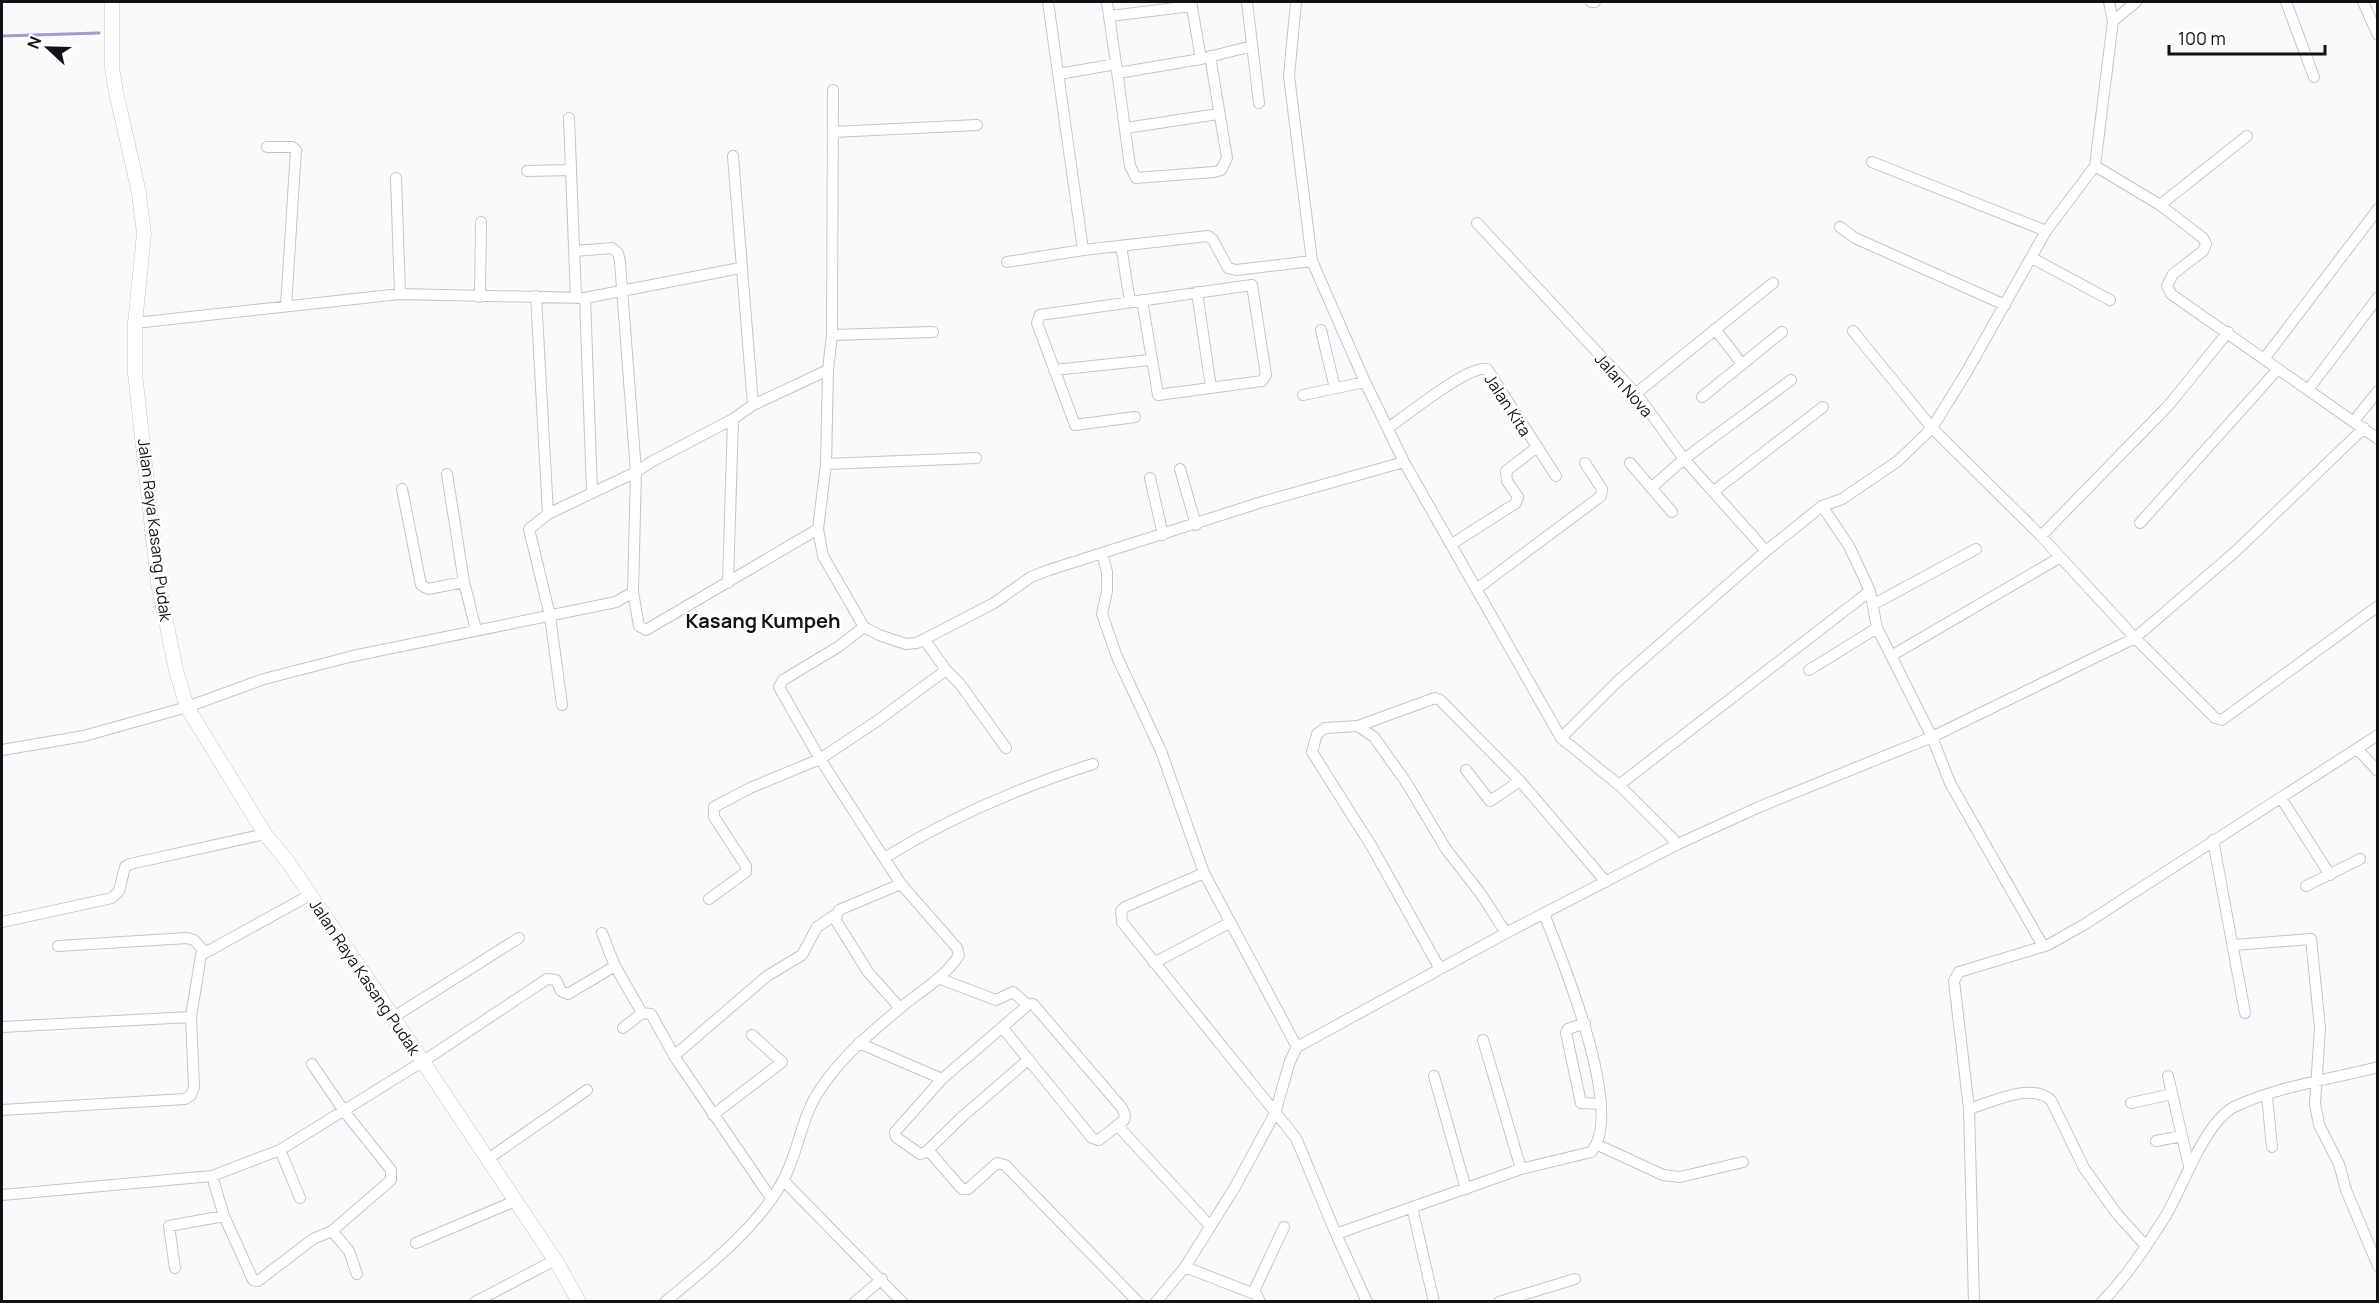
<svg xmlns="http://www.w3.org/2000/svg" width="2379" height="1303" font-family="Manrope,sans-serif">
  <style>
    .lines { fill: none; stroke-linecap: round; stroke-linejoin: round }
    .stream { stroke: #a19ccf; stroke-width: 3 }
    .minor-casing { stroke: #c5c4d1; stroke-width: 12 }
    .tertiary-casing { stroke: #c5c4d1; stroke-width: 15 }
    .minor { stroke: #fff; stroke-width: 10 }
    .tertiary { stroke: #fff; stroke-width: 14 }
    .labels { text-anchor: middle; stroke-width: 5; stroke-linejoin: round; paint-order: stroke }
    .street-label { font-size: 16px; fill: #121116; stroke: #fff }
    .quarter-label { font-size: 20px; font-weight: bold; fill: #121116; stroke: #fff }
  </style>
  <rect width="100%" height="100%" fill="#fafafd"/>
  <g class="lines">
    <!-- stream -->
    <path class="stream" d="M 2,36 L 99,33"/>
    <!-- minor casing -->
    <g class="minor-casing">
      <path id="minor" d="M 1048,2 L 1083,250 L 1208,236 L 1213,240 L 1228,268 L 1236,270 L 1312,261
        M 1107,2 L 1116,64
        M 1191,2 L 1201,59
        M 1247,2 L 1259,103
        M 1296,2 L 1289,76 L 1312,261 L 1365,382 L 1404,462 L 1561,738 L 1619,785 L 1678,844
        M 1591,2 L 1595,2
        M 2286,2 L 2314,77
        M 2363,2 L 2378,35
        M 1110,16 L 1192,6
        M 2113,21 L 2136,2
        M 1118,73 L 1201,59 L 1252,46
        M 1059,74 L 1116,64 L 1130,166 L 1136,178 L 1214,172 L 1221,170 L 1227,158 L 1210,56
        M 833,90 L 832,335 L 828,370 L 826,464 L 818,529 L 823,556 L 864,627 L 879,635 L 906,644 L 917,643 L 994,603 L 1031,577 L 1049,570 L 1262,502 L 1404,462
        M 569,118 L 576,298
        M 1126,128 L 1218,114
        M 833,132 L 977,125
        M 267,147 L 292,147 L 296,150 L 286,306
        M 733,156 L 753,405
        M 1872,162 L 2046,231
        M 2095,166 L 2160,205 L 2203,238 L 2206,244 L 2203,251 L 2173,274 L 2167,286 L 2171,294 L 2378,439
        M 527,171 L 571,170
        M 396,178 L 400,294
        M 2160,205 L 2247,136
        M 1477,223 L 1638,396 L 1684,459 L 1766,551
        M 1840,227 L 1855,238 L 2005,305
        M 1121,246 L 1130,301
        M 2032,258 L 2110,300
        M 1007,262 L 1083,250
        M 1197,292 L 1211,388
        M 536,296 L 548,514
        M 480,297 L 481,222
        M 585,298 L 592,491
        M 135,323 L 400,294 L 585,298 L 740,268
        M 1715,329 L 1742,364
        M 1321,330 L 1335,388
        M 1853,331 L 1932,428 L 2041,536 L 2135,638 L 2236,551 L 2364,428
        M 832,335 L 933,332
        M 2264,359 L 2378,209
        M 1054,370 L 1150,360
        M 2308,390 L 2378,297
        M 1303,395 L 1365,382
        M 1638,396 L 1639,391 L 1773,283
        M 1702,397 L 1782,332
        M 1135,417 L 1075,425 L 1037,323 L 1040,315 L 1252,285 L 1266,375 L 1262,381 L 1158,395 L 1142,300
        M 2354,421 L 2378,391
        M 1388,428 C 1406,416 1468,365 1487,369 L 1556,476
        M 1630,463 L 1672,512
        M 826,464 L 976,458
        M 1180,469 L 1196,525
        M 447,474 L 464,582 L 476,630
        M 1150,478 L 1163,535
        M 1651,488 L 1684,459 L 1791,380
        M 402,489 L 421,585 L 428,589 L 464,582
        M 1714,491 L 1823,407
        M 1822,506 L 1849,546 L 1870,591 L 1877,628 L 1932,737 L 1950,783 L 2043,946
        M 2140,523 L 2278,369
        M 2041,536 L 2168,406 L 2228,332
        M 1452,544 L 1516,503 L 1518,497 L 1507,481 L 1506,471 L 1536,448
        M 1102,553 L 1107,572 L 1107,591 L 1102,614 L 1117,657 L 1161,751 L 1204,873 L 1297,1047
        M 728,583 L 733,419
        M 1478,588 L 1601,496 L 1602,489 L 1585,463
        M 633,592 L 639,626 L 646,630 L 818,529
        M 1874,604 L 1976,549
        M 864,627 L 838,647 L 783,680 L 779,687 L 820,759 L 884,858 C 951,817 1017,788 1093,764
        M 1891,656 L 2059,558
        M 946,670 L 960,684 L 1006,748
        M 1809,670 L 1877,628
        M 562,705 L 550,616 L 529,529 L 548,514 L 636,472 L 653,461 L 733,419 L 753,405 L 828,370
        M 1358,726 L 1435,698 L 1440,700 L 1520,781
        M 1561,738 L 1618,681 L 1766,551 L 1822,506 L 1842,499 L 1898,461 L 1932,428 L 1966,373 L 2046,231 L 2095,166 L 2113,21 L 2109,2
        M 2357,749 L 2378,771
        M 2,750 L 84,736 L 187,707 L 264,679 L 353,656 L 616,602 L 633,592 L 636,472 L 620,262 L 618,253 L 612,248 L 575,251
        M 1466,770 L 1490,801 L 1520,781 L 1606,882
        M 1619,785 L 1870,591
        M 2281,798 L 2330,875
        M 2213,840 L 2245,1013
        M 1204,873 L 1125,907 L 1121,911 L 1122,922 L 1296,1138 L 1336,1234 L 1521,1169 L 1591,1152 C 1626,1114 1562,959 1544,914
        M 2306,886 L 2360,859
        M 709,899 L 746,872 L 746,866 L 714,817 L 714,807 L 750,788 L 820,759 L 877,721 L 946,670 L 924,639
        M 2,922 L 112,898 L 119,891 L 125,867 L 130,864 L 265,834
        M 602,933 L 615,966 L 642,1013
        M 2234,945 L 2311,939 L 2320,1028 L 2315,1104 L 2319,1125 L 2339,1164 L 2346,1190 L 2378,1266
        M 58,946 L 187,938 L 194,940 L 204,951
        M 1154,963 L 1229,923
        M 1440,969 L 1372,847 L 1312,752 L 1317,734 L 1325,728 L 1358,726 L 1374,737 L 1406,782 L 1446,849 L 1481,894 L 1506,933
        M 938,978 L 996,1000 L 1013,992 L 1028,1005 L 1033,1004 L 1122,1108 L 1125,1115 L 1124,1120 L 1099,1140 L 1092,1138 L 1002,1027
        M 1028,1005 L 942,1079 L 895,1132 L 896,1137 L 920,1154 L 926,1152 L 963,1116 L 1028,1060
        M 900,1008 L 868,972 L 835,919 L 839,910 L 901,884
        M 392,1018 L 519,938
        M 1585,1023 L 1568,1029 L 1566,1033 L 1581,1103 L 1601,1104
        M 2,1027 L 191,1017
        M 623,1028 L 642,1013 L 651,1014 L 676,1059 L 771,1198
        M 1483,1040 L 1521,1169
        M 859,1043 L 942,1079
        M 674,1056 L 767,976 L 802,955 L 817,927 L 835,915
        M 1434,1076 L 1466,1189
        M 2168,1076 L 2189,1166
        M 2267,1096 L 2272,1147
        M 2131,1103 L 2172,1094
        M 1969,1109 C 1993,1102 2029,1082 2051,1100 L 2084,1168 L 2117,1214 L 2145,1245
        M 2,1110 L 185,1099 L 191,1095 L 194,1087 L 191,1017 L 201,955 L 310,895
        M 713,1115 L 782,1062 L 752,1035
        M 1118,1126 L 1210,1226
        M 2156,1141 L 2182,1136
        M 1598,1145 L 1663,1175 L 1680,1177 L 1743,1162
        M 280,1150 L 300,1198
        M 928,1150 L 962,1189 L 968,1189 L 997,1163 L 1005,1165 L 1138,1302
        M 488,1159 L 587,1090
        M 212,1176 L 224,1216 L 253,1280 L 258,1281 L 313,1239 L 332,1231 L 391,1180 L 391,1170 L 344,1111 L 312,1064
        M 783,1180 L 902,1302
        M 2,1195 L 212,1176 L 280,1150 L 422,1062 L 547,979 L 556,980 L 561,991 L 568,994 L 615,966
        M 1412,1207 L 1434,1302
        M 332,1231 L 349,1251 L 357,1274
        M 1336,1234 L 1367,1302
        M 416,1243 L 515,1201
        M 1185,1267 L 1257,1295 L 1260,1302
        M 175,1268 L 169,1226 L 224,1216
        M 1253,1293 L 1284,1227
        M 475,1302 L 555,1260
        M 665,1302 C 707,1267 756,1229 783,1181 C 799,1151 801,1116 821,1088 C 843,1055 875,1029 905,1004 C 923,990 947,975 959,955 L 957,948 L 901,884 L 884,858
        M 855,1302 L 882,1279
        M 1156,1302 L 1185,1267 L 1235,1187 L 1275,1113 L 1290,1061 L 1297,1047 L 1506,933 L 1678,844 L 1759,807 L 1932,737 L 2135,638 L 2215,718 L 2222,720 L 2378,606
        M 1499,1302 L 1575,1279
        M 1974,1302 L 1969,1109 L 1954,981 L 1959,972 L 2048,945 L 2085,924 L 2378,735
        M 2102,1302 C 2127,1276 2146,1247 2165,1217 C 2183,1188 2204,1121 2236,1106 C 2280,1086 2331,1079 2378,1067"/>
    </g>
    <!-- tertiary casing -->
    <g class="tertiary-casing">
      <path id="tertiary" d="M 112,2 L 112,68 L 116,92 L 139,193 L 144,234 L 135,323 L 135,373 L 158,583 L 176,670 L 187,707 L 265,834 L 288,862 L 375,990 L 559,1266 L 579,1302"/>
    </g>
    <!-- minor -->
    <use href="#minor" class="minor"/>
    <!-- tertiary -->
    <use href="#tertiary" class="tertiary"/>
  </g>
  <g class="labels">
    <!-- street labels -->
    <g class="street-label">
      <text transform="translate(1624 385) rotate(49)" y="6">Jalan Nova</text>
      <text transform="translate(1508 405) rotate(57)" y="6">Jalan Kita</text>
      <text transform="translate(155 530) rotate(83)" y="6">Jalan Raya Kasang Pudak</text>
      <text transform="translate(365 977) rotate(56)" y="6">Jalan Raya Kasang Pudak</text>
    </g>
    <!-- quarter labels -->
    <g class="quarter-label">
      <text x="763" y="628">Kasang Kumpeh</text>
    </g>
  </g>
  <!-- border -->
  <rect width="2379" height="1303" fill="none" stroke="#121116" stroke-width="6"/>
  <!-- north arrow -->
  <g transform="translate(48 48) rotate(292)" stroke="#ffffff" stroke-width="4.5" paint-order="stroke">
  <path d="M0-4.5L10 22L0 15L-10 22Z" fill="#121116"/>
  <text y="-9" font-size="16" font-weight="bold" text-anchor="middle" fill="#121116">N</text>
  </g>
  <!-- scale -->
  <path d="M2169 45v9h156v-9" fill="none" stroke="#121116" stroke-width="3"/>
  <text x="2178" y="45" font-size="18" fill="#121116" stroke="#ffffff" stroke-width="4.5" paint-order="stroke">100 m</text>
</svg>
